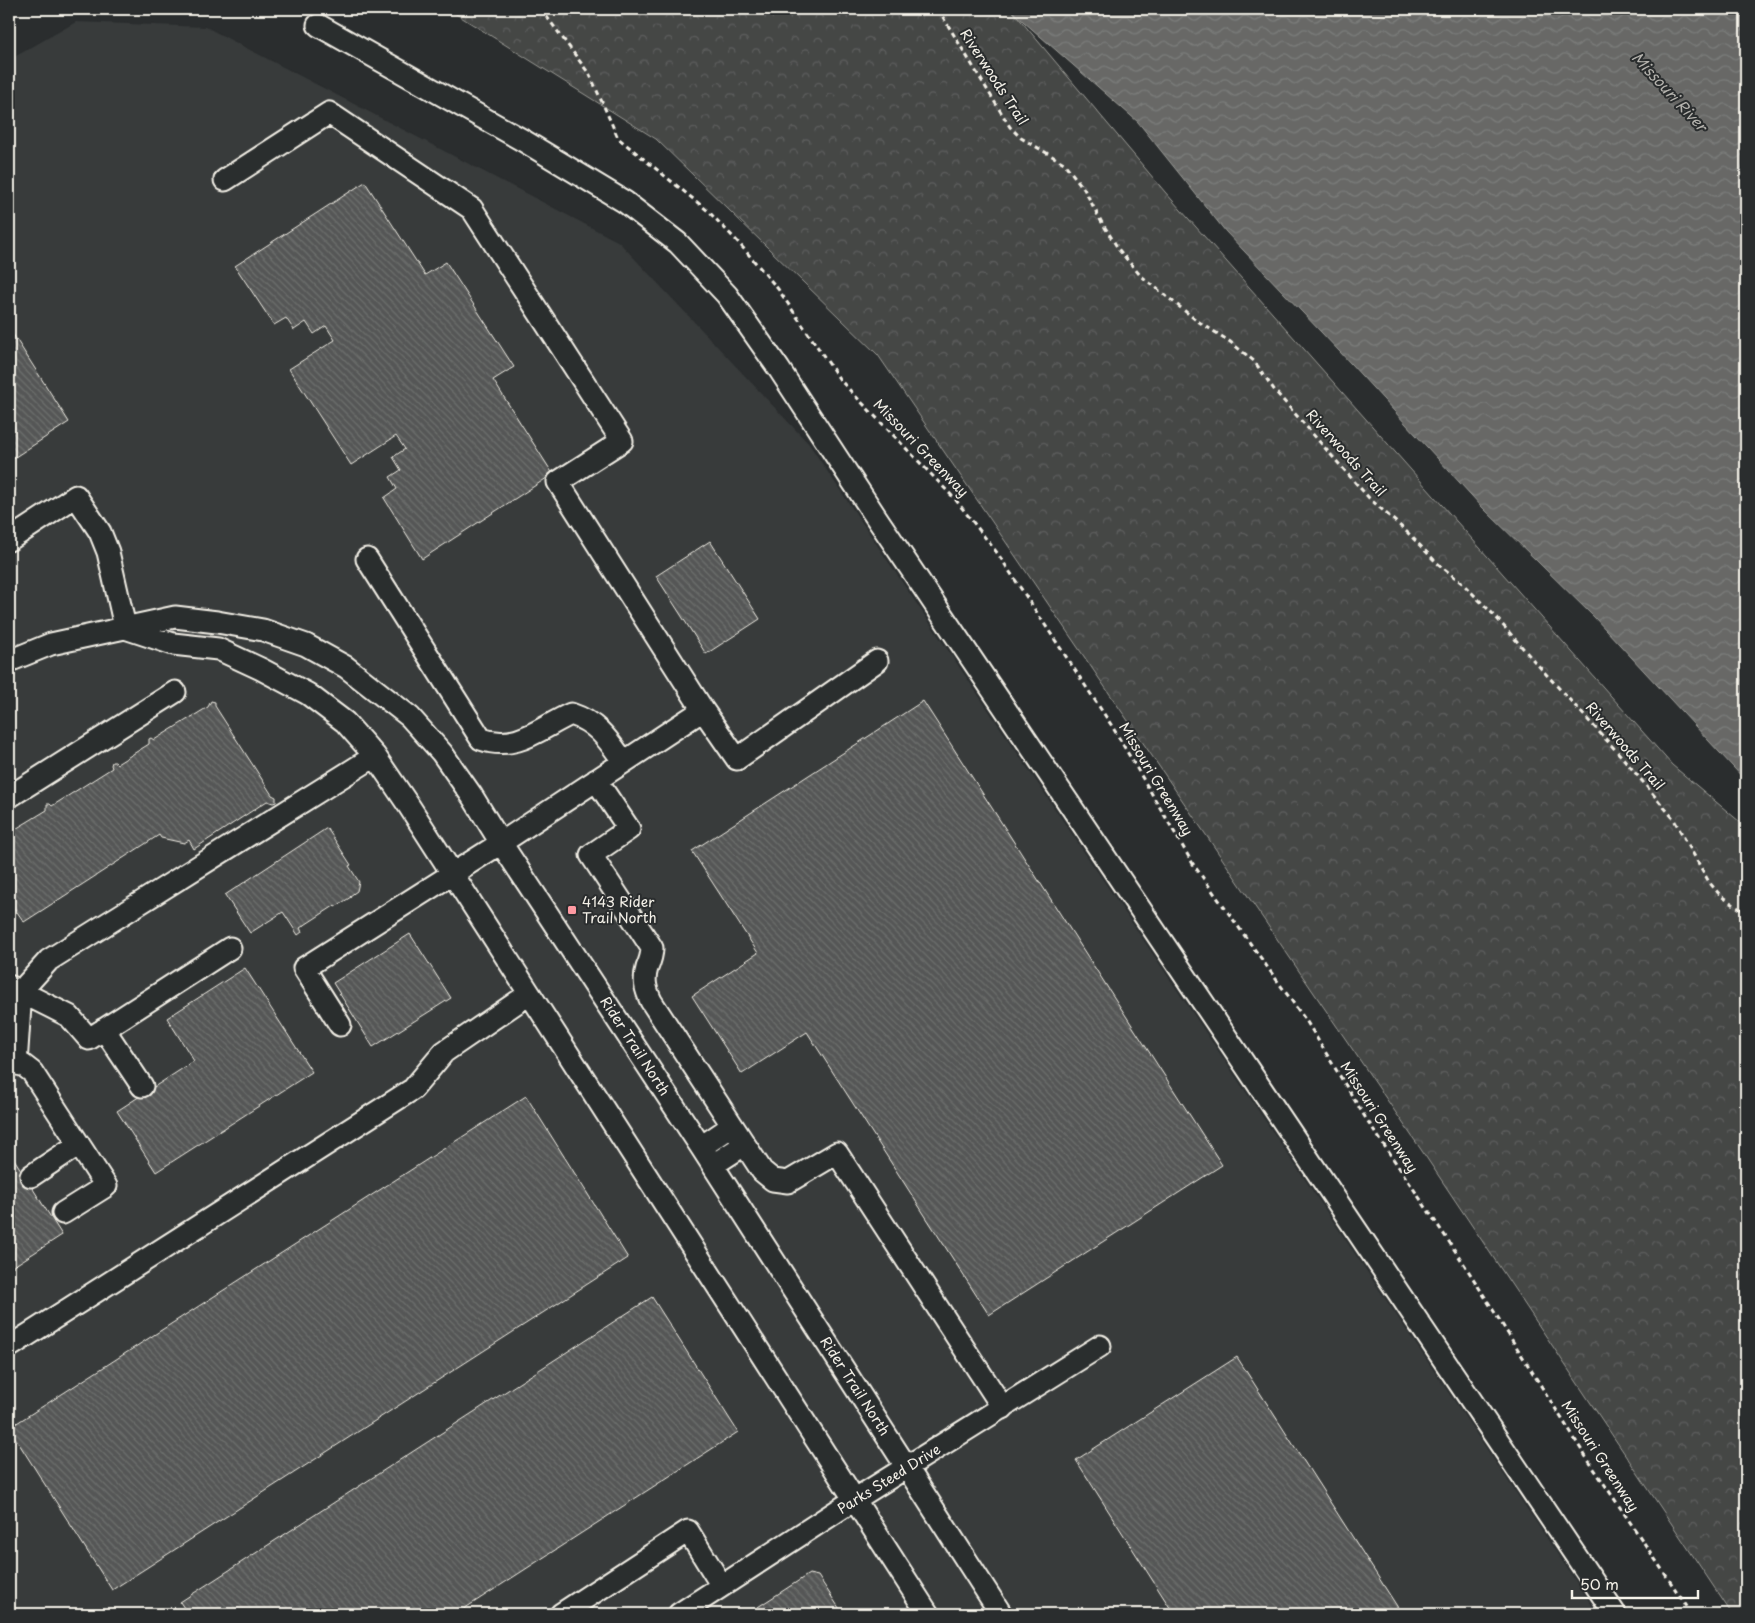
<svg xmlns="http://www.w3.org/2000/svg" width="1755" height="1623" font-family="'Playpen Sans',sans-serif">
  <style>
    .built { fill: #373a3a }
    .grass { fill: url(#grass-dots); stroke: #9c9c96 }
    .forest { fill: url(#forest-crowns); stroke: #9c9c96 }
    .water { fill: url(#water-waves); stroke: #9f9f9a }
    .building { fill: url(#building-back-hatch); stroke: #f4f1e8 }
    .lines { fill: none; stroke-linecap: round; stroke-linejoin: round }
    .minor-casing { stroke: #f4f1e8; stroke-width: 25 }
    .path { stroke: #f4f1e8; stroke-width: 3; stroke-dasharray: 5 4; stroke-linecap: butt }
    .minor { stroke: #2a2d2e; stroke-width: 21 }
    .poi-dot { fill: #ff9aa2; stroke: #2a2d2e; stroke-width: 2 }
    .labels { text-anchor: middle; stroke-width: 4; stroke-linejoin: round; paint-order: stroke }
    .street-label { font-size: 14px; fill: #f4f1e8; stroke: #2a2d2e }
    .poi-label { font-size: 14px; fill: #f4f1e8; stroke: #2a2d2e; text-anchor: start }
    .water-label { font-size: 15px; font-style: italic; fill: #b5b3ae; stroke: #2a2d2e }
  </style>
  <defs>
    <pattern id="grass-dots" width="8" height="8" patternUnits="userSpaceOnUse" patternTransform="scale(1.25)"><rect width="8" height="8" fill="#444645"/><path d="M2 2h.1M6 6h.1" fill="none" stroke="#606160" stroke-width="1.8" stroke-linecap="round"/></pattern>
    <pattern id="forest-crowns" width="20" height="18" patternUnits="userSpaceOnUse" patternTransform="scale(1.25)"><rect width="20" height="18" fill="#444645"/><path d="M2 6a3 3 0 1 1 6 0M12 15a3 3 0 1 1 6 0" fill="none" stroke="#606160"/></pattern>
    <pattern id="water-waves" width="16" height="10" patternUnits="userSpaceOnUse" patternTransform="scale(1.25)"><rect width="16" height="10" fill="#676866"/><path d="M0 5q4-4 8 0t8 0" fill="none" stroke="#7d7e7c"/></pattern>
    <pattern id="building-back-hatch" width="6" height="6" patternUnits="userSpaceOnUse" patternTransform="scale(1.25)"><rect width="6" height="6" fill="#555756"/><path d="M-1 5l2 2M0 0l6 6M5-1l2 2" fill="none" stroke="#6e706e"/></pattern>
  </defs>
  <rect width="100%" height="100%" fill="#2a2d2e"/>
  <filter id="ink" filterUnits="userSpaceOnUse"><feTurbulence type="fractalNoise" baseFrequency=".02" numOctaves="2"/><feDisplacementMap in="SourceGraphic" scale="10" xChannelSelector="R" yChannelSelector="G"/><feConvolveMatrix kernelMatrix="1 2 1 2 8 2 1 2 1" color-interpolation-filters="sRGB"/></filter>
  <g filter="url(#ink)">
    <!-- built -->
    <path class="built" d="M 76,22 L 206,27 L 619,242 L 809,444 L 1598,1614 L 9,1614 L 9,60 Z"/>
    <!-- grass -->
    <path class="grass" d="M 1746,1366 L 1746,1448 L 1741,1442 L 1741,1381 Z"/>
    <!-- forest -->
    <path class="forest" d="M 448,9 L 1011,9 L 1165,192 L 1672,765 L 1746,827 L 1746,1366 L 1741,1381 L 1741,1442 L 1746,1448 L 1746,1614 L 1732,1614 L 1422,1151 L 878,355 L 656,139 Z"/>
    <!-- water -->
    <path class="water" d="M 1011,9 L 1746,9 L 1746,781 L 1594,617 L 1482,507 L 1340,352 L 1226,232 L 1138,122 L 1016,15 Z"/>
    <!-- building -->
    <path class="building" d="M 365,182 L 425,275 L 446,262 L 514,367 L 493,380 L 553,474 L 422,559 L 384,498 L 397,489 L 390,477 L 401,470 L 393,457 L 405,449 L 396,436 L 351,465 L 289,369 L 335,340 L 326,326 L 314,334 L 306,322 L 294,330 L 286,318 L 274,325 L 235,266 Z
      M 9,328 L 69,422 L 9,461 Z
      M 710,541 L 760,619 L 706,654 L 656,576 Z
      M 211,701 L 215,702 L 215,706 L 272,795 L 276,797 L 276,802 L 273,803 L 267,801 L 194,849 L 189,840 L 184,843 L 161,838 L 159,835 L 24,922 L 15,909 L 9,913 L 9,829 L 12,827 L 14,830 L 47,810 L 47,804 L 50,804 L 52,806 L 112,768 L 111,765 L 112,762 L 115,762 L 117,764 L 149,744 L 149,739 L 151,738 L 154,740 L 208,707 Z
      M 923,701 L 1222,1165 L 989,1315 L 807,1032 L 742,1074 L 692,996 L 758,953 L 692,851 Z
      M 327,828 L 351,865 L 349,866 L 359,882 L 357,891 L 350,896 L 351,897 L 335,907 L 334,906 L 300,928 L 302,932 L 298,935 L 283,912 L 250,933 L 225,895 Z
      M 410,934 L 451,998 L 373,1047 L 333,983 Z
      M 245,968 L 312,1072 L 156,1172 L 117,1111 L 194,1061 L 167,1018 Z
      M 526,1096 L 628,1258 L 112,1590 L 9,1428 Z
      M 9,1151 L 62,1235 L 9,1269 Z
      M 652,1297 L 738,1432 L 456,1614 L 188,1614 L 180,1602 Z
      M 1237,1357 L 1402,1614 L 1174,1614 L 1076,1460 Z
      M 809,1574 L 818,1576 L 843,1614 L 747,1614 Z"/>
    <g class="lines">
      <!-- minor casing -->
      <g class="minor-casing">
        <path id="minor" d="M 318,25 L 524,141 L 625,202 L 678,243 L 727,295 L 779,369 L 876,517 L 1615,1614
          M 225,180 L 329,113 L 472,209 L 622,441 L 558,482 L 703,710
          M 9,540 L 76,496 L 100,532 L 108,552 L 125,627
          M 367,559 L 481,739 C 517,752 541,727 571,714 C 598,723 608,740 624,762
          M 125,628 L 173,644 L 218,649 L 261,669 L 308,694 L 345,722 L 375,756 L 409,806 L 928,1614
          M 9,661 L 51,644 L 175,617 L 217,622 L 263,630 L 306,645 L 346,667 L 410,717 L 442,753 L 472,796 L 501,843 L 701,1147 L 1001,1614
          M 596,780 L 629,829 L 591,855 L 652,948 C 652,956 650,961 647,968 C 643,981 646,990 651,1001 L 762,1171 L 773,1180 L 788,1182 L 837,1153 L 1003,1408
          M 9,797 L 175,692
          M 9,986 L 69,1016 L 89,1039 L 230,948
          M 21,991 L 16,1064 L 23,1065 L 32,1072 L 106,1186 L 63,1213
          M 9,996 L 21,991 L 49,960 L 375,756
          M 340,1025 L 304,968 L 501,843 L 703,710 L 737,759 L 877,661
          M 104,1029 L 142,1086
          M 701,1147 L 732,1126
          M 713,1165 L 744,1145
          M 31,1176 L 79,1144
          M 9,1347 L 413,1089 L 444,1052 L 529,994
          M 561,1614 L 688,1531 L 722,1586
          M 679,1614 L 854,1500 L 1100,1346"/>
      </g>
      <!-- path -->
      <path class="path" d="M 541,9 L 590,75 L 618,138 L 708,211 L 737,241 L 778,289 L 840,380 L 955,499 L 998,554 L 1112,726 L 1193,864 L 1307,1022 L 1365,1117 L 1464,1264 L 1586,1457 L 1692,1614
        M 938,9 L 1010,127 L 1021,138 L 1064,163 L 1084,189 L 1101,221 L 1119,250 L 1140,275 L 1196,320 L 1229,341 L 1254,361 L 1275,391 L 1369,498 L 1408,533 L 1436,562 L 1463,584 L 1494,615 L 1535,662 L 1622,757 L 1673,818 L 1709,882 L 1721,896 L 1746,913"/>
      <!-- minor -->
      <use href="#minor" class="minor"/>
    </g>
  </g>
  <!-- markers -->
  <rect class="poi-dot" x="567" y="905" width="10" height="10" rx="2.5"/>
  <g class="labels">
    <!-- street labels -->
    <g class="street-label">
      <text transform="translate(994 77) rotate(57)" y="5">Riverwoods Trail</text>
      <text transform="translate(921 448) rotate(46)" y="5">Missouri Greenway</text>
      <text transform="translate(1346 453) rotate(48)" y="5">Riverwoods Trail</text>
      <text transform="translate(1625 746) rotate(49)" y="5">Riverwoods Trail</text>
      <text transform="translate(1156 779) rotate(59)" y="5">Missouri Greenway</text>
      <text transform="translate(635 1046) rotate(57)" y="5">Rider Trail North</text>
      <text transform="translate(1379 1117) rotate(57)" y="5">Missouri Greenway</text>
      <text transform="translate(855 1386) rotate(57)" y="5">Rider Trail North</text>
      <text transform="translate(1600 1456) rotate(57)" y="5">Missouri Greenway</text>
      <text transform="translate(889 1479) rotate(-32)" y="5">Parks Steed Drive</text>
    </g>
    <!-- poi labels -->
    <g class="poi-label">
      <text x="582" y="907">4143 Rider<tspan x="582" dy="16">Trail North</tspan></text>
    </g>
    <!-- water labels -->
    <g class="water-label">
      <text transform="translate(1669 92) rotate(47)" y="5">Missouri River</text>
    </g>
  </g>
  <!-- margin -->
  <rect width="1755" height="1623" fill="none" stroke="#2a2d2e" stroke-width="30"/>
  <rect x="15" y="15" width="1725" height="1593" fill="none" stroke="#f4f1e8" stroke-width="2" filter="url(#ink)"/>
  <!-- scale -->
  <path d="M1572 1590v8h126v-8" fill="none" stroke="#f4f1e8" stroke-width="2.5"/>
  <text x="1580" y="1590" font-size="15" fill="#f4f1e8" stroke="#2a2d2e" stroke-width="4" paint-order="stroke">50 m</text>
</svg>
